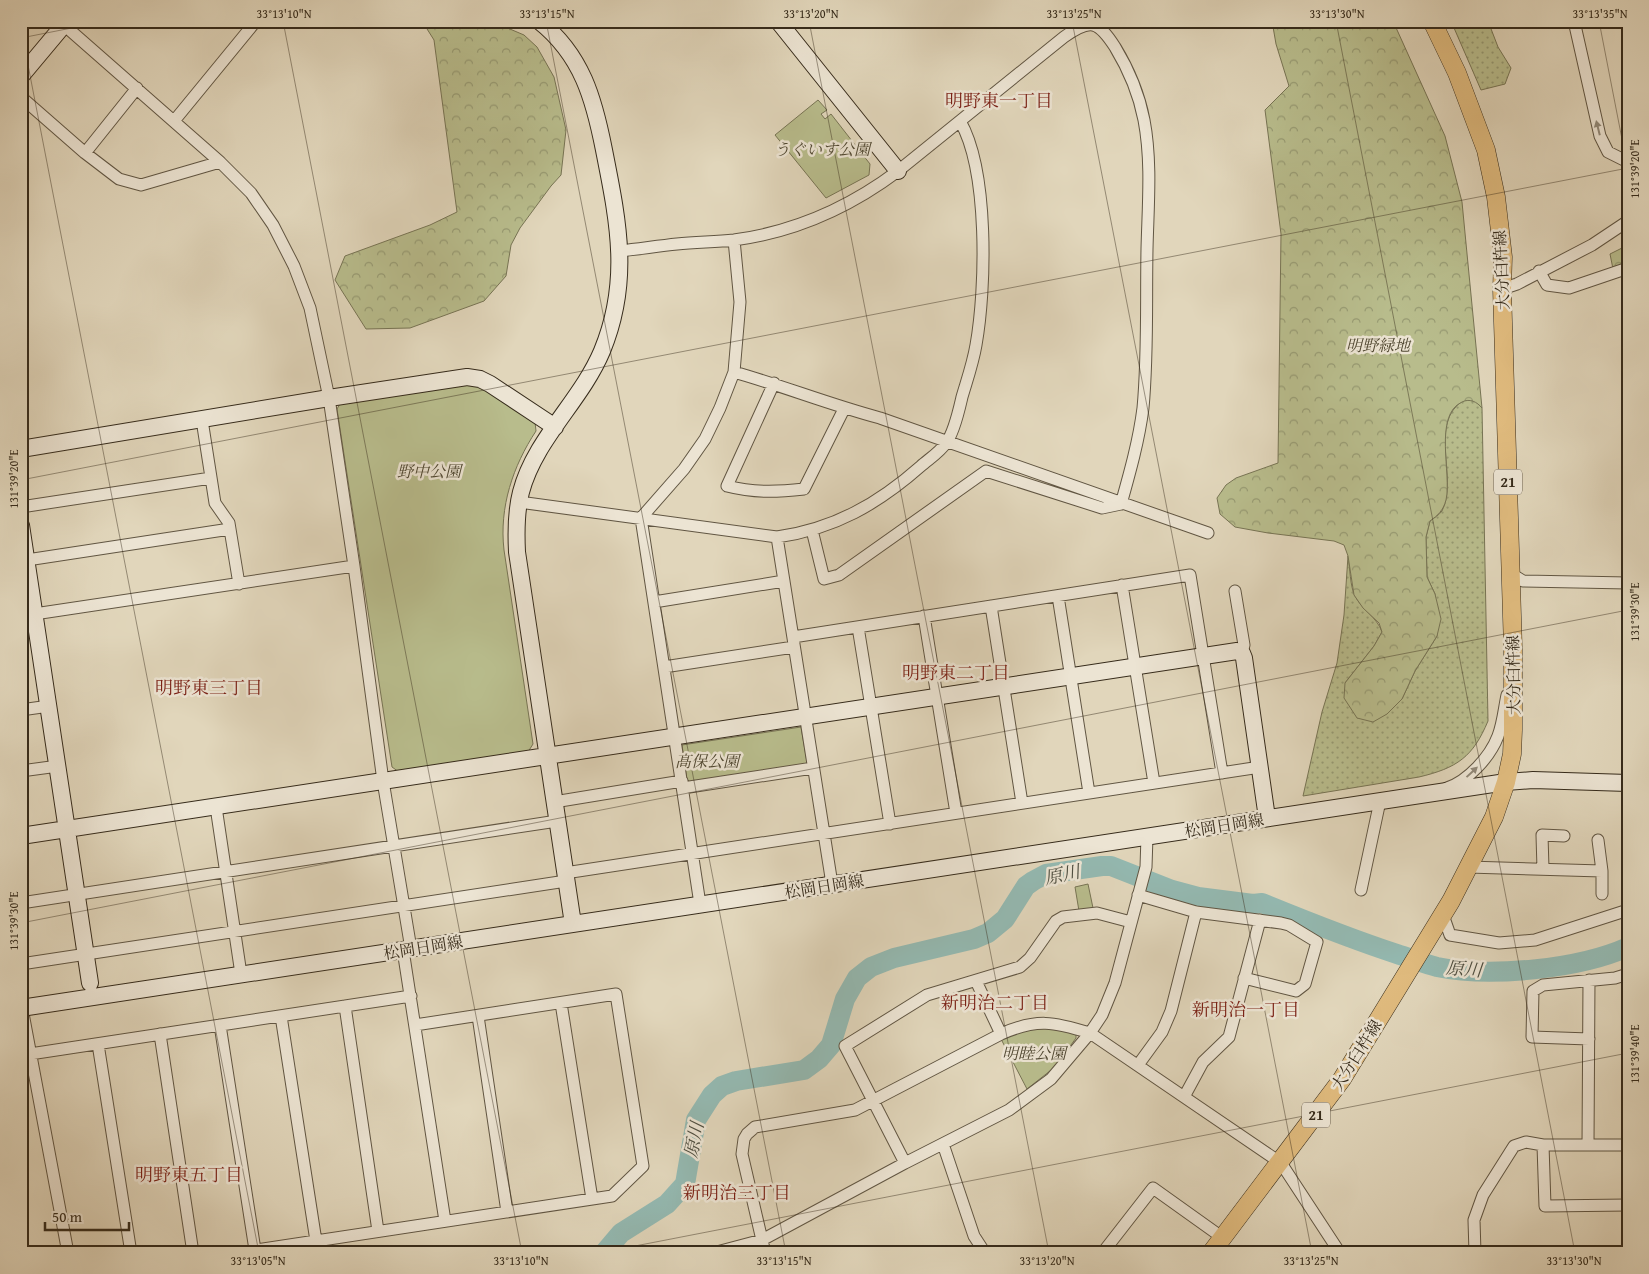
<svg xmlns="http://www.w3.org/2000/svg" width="1649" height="1274" font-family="'Gentium Book Plus','Noto Serif JP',serif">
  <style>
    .grass { fill: url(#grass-dots); stroke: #777454 }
    .forest { fill: url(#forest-crowns); stroke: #777454 }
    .park { fill: #b8bc8c; stroke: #777454 }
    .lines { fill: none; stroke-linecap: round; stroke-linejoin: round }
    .river { stroke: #94b9b1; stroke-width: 20 }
    .street-casing { stroke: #615643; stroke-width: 13 }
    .secondary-casing { stroke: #362b1b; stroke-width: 18 }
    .primary-casing { stroke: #362b1b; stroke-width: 19 }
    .street { stroke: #ece4d3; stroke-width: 11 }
    .secondary { stroke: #ece4d3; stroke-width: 16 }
    .primary { stroke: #e0bb7e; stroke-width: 18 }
    .oneway { fill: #918877 }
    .ticks { fill: none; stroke: #362b1b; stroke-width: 1; stroke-opacity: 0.45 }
    .labels { text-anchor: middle; stroke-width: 5; stroke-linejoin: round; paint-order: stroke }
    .shield { fill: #ece4d3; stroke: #6d6252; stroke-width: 1 }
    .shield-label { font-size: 15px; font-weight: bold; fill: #362b1b }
    .park-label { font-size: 16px; font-style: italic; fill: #504832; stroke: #ece4d3 }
    .street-label { font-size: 16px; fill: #362b1b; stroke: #ece4d3 }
    .neighbourhood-label { font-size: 18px; fill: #7a1f14; stroke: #ece4d3 }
    .water-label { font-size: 18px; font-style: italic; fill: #4e4e40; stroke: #ece4d3 }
    .neatline { fill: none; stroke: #362b1b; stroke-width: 2 }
    .ticks-label { font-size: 12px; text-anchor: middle; fill: #362b1b }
  </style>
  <defs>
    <pattern id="grass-dots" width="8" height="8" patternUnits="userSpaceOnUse" patternTransform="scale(1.25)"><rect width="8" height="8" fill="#b8bc8c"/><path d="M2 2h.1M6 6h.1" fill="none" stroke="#969972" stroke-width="1.8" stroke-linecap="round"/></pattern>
    <pattern id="forest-crowns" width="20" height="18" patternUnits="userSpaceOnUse" patternTransform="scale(1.25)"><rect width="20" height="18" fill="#b8bc8c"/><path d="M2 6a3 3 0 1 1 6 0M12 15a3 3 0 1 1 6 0" fill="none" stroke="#969972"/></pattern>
  </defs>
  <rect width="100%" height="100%" fill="#e1d6bb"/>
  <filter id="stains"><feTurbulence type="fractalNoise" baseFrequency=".004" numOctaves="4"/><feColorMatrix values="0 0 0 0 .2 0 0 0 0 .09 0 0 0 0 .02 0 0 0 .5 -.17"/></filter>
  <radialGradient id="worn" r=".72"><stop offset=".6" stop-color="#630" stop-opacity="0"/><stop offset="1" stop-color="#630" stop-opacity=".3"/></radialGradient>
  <!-- grass -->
  <path class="grass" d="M 1451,21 L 1488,21 L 1498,47 L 1511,68 L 1505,84 L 1481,90 Z
    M 1464,400 L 1475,401 L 1482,408 L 1488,721 C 1473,757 1457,768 1419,777 L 1303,796 L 1322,712 L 1337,663 L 1344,615 L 1348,556 C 1350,567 1350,587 1355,596 C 1362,610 1377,617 1382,632 L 1374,646 L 1345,683 L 1402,699 L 1415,671 L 1437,636 L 1435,594 L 1427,577 L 1426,537 L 1430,521 C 1434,518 1439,515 1442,511 C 1459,478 1427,423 1464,400 Z"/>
  <!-- forest -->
  <path class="forest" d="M 422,21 L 491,21 L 524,35 L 537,47 L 554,77 L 566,130 L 561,175 L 551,186 L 520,228 L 511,245 L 506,276 L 484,301 L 410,328 L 366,329 L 335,280 L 345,256 L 430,225 L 457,212 L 434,40 Z
    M 1272,21 L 1393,21 L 1445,136 L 1462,202 L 1482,408 C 1477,402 1470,398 1462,402 C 1433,415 1452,475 1446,500 C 1443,511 1438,515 1430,521 L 1426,537 L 1427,577 L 1435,594 L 1441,619 L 1437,636 L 1415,671 L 1402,699 L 1387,714 L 1373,722 L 1357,718 L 1344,698 L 1345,683 L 1374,646 L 1382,632 L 1379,623 L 1363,608 L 1354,595 L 1348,556 L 1344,545 L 1334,541 L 1268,533 L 1235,527 L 1220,514 L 1217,498 L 1226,485 L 1236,478 L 1278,463 L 1281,234 L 1265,110 L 1289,86 L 1276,44 Z
    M 1628,245 L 1628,264 L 1613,269 L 1610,254 Z"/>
  <!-- park -->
  <path class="park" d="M 818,100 L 827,110 L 821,114 L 825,119 L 831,114 L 870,164 L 869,175 L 826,198 L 775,135 Z
    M 461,384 L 479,385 L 535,422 L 536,431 C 513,466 499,507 504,550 L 533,744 L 528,752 L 399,772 L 392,767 L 337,409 L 341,402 Z
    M 801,727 L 807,762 L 802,766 L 692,783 L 687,780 L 682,745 Z
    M 1088,884 L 1093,908 L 1079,911 L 1075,887 Z
    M 1049,1027 L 1076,1033 L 1076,1038 L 1055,1067 L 1027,1089 L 1001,1039 L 1023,1031 Z"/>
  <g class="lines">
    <!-- river -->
    <path class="river" d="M 604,1253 L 621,1233 L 667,1204 L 685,1184 L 696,1120 L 712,1095 L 722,1086 L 736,1081 L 804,1070 L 819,1059 L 831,1045 L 845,999 L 857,978 L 871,967 L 894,958 L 974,939 L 988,933 L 1005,919 L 1026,886 L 1033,881 L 1046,874 L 1102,866 L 1111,866 L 1172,890 L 1198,897 L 1253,904 L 1262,903 C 1306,921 1351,939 1397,954 C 1410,958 1424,964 1437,967 C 1490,978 1579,969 1628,947"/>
    <!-- street casing -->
    <g class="street-casing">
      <path id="street" d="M 1574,21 L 1600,136 L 1608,152 L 1628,162
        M 64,25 L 220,162 L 251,193 L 273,225 L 294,266 L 310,308 L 329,398 L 354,566 L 383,781 L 411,949
        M 21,97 L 85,153 L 119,179 L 141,185 L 220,162
        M 174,121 L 256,21
        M 85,153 L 137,88
        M 620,251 C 639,249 658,246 677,244 C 696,242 715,242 734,240 C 794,232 850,207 898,171 L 1064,37 C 1091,18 1098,21 1115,47 C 1129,70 1139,94 1144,120 C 1152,162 1148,206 1147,249 C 1146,302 1148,355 1143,408 C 1139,440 1130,472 1121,504
        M 1539,271 L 1547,285 L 1569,288 L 1628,268
        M 1502,289 L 1517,284 L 1592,245 L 1628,221
        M 734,372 C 783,386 831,405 880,418 L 1208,533
        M 774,383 L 727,486 C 754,493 777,492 804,489 L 844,409
        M 202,420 L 215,503 L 229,523 L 239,584
        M 519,502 L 777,537 C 834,529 878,504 921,466 C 929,459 940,452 946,443 C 954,433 959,410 962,397 C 967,380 973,363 976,345 C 986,289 989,171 960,121
        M 21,507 L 211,478
        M 812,530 L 824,579 L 839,575 L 986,471 L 1102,508 L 1121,504
        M 777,537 L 832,884
        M 27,560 L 230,529
        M 1510,573 L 1523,581 L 1628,583
        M 1122,585 L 1154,783
        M 1235,591 L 1244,645 L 1242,653
        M 1058,596 L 1089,793
        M 654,602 L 784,581
        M 991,606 L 1022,803
        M 21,616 L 354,566
        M 924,616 L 956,813
        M 858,627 L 890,824
        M 793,637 L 1190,575 L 1222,773
        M 664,667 L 794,647
        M 21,710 L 49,706
        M 21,771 L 58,766
        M 683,788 L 813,768
        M 1447,788 C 1468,781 1490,757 1498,736 C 1503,723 1504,709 1507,695
        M 554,802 L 682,781
        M 216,807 L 241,974
        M 1598,840 L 1602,871
        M 1468,867 L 1602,871 L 1602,894
        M 1543,869 L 1542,835 L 1564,836
        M 565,873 L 1260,767
        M 1361,890 L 1380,801
        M 1138,895 L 1196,912 L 1281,923 L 1289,925 L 1317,942 L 1305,984 L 1296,991 L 1244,978
        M 21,903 L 557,821
        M 700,904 L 641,518 L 684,469 L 705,439 L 720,408 L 734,372 L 740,302 L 734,240
        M 1443,915 L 1450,935 L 1499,943 L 1535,940 L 1628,910
        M 403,950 L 445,1221
        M 21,964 L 566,881
        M 976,981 L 1001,1034
        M 561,1003 L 592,1199
        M 345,1006 L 378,1231
        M 22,1008 L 68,1253
        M 281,1016 L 316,1241
        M 478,1016 L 507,1212
        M 220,1025 L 255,1250
        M 160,1034 L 193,1253
        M 1589,1039 L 1532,1037 L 1533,991 L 1543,985 L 1615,978 L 1628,974
        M 98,1044 L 131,1253
        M 30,1054 L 411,996
        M 1138,1065 L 1162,1032 L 1171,1011 L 1196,912
        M 1184,1097 L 1203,1062 L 1229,1037 L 1260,920
        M 943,1144 L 974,1236 L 985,1253
        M 1543,1145 L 1545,1206 L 1628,1205
        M 1588,1145 L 1589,980
        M 905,1163 L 845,1046 L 927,995 L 1020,967 L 1030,958 L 1056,921 L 1063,917 L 1097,913 L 1131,922
        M 1104,1251 L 1153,1188 L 1223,1238
        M 237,1253 L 612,1196 L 643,1166 L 616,994 L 415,1025
        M 713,1253 L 762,1240 L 905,1163 L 1009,1110 L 1051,1079 L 1090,1033 L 1102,1015 L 1115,983 L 1146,867 L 1147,836
        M 765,1253 L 742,1154 L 744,1139 L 747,1134 L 755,1127 L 855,1110 L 1001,1034 C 1037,1018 1054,1022 1090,1033 L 1281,1163 L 1340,1253
        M 1475,1253 L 1474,1220 L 1483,1195 L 1514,1146 L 1526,1142 L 1543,1145 L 1628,1145"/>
    </g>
    <!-- secondary casing -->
    <g class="secondary-casing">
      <path id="secondary" d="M 539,21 C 582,55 594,99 604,150 C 618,221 631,281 602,351 C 581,401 535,439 521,492 C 516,511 516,532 517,552 L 573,924
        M 778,21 L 898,171
        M 21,76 L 67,21
        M 21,449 L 329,398 L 467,377 L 480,379 L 490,384 L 555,427
        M 21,525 L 90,983
        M 21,836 L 1237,651 L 1242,653 L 1244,658 L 1267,818
        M 21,1008 L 1506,782 L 1533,780 L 1628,783"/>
    </g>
    <!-- primary casing -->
    <g class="primary-casing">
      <path id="primary" d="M 1211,1253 L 1342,1079 L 1451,901 L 1494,817 L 1506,782 L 1512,754 L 1513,730 L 1513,649 L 1502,289 L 1503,257 L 1496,197 L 1486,150 L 1457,73 L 1432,21"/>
    </g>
    <!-- street -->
    <use href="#street" class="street"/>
    <!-- secondary -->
    <use href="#secondary" class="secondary"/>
    <!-- primary -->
    <use href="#primary" class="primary"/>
  </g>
  <!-- one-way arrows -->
  <defs><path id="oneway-solid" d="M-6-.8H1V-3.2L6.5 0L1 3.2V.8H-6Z" transform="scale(1.25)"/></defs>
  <g class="oneway">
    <use href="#oneway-solid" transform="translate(1598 128) rotate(-104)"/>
    <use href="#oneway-solid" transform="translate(1472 772) rotate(-43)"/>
  </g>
  <!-- ticks -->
  <path class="ticks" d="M 283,21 L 522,1253M 546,21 L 786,1253M 809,21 L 1049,1253M 1072,21 L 1312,1253M 1336,21 L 1575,1253M 1599,21 L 1628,170M 21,29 L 259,1253M 21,38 L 107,21M 21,480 L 1628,168M 21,923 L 1628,610M 599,1253 L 1628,1053"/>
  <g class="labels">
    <!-- shield labels -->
    <g class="shield">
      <rect x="1494" y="469.5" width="28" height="25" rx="4"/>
      <rect x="1302" y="1102.5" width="28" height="25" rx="4"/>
    </g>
    <g class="shield-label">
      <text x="1508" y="487">21</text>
      <text x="1316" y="1120">21</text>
    </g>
    <!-- park labels -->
    <g class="park-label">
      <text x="822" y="155">うぐいす公園</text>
      <text x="1378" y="351">明野緑地</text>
      <text x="429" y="477">野中公園</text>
      <text x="707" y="767">髙保公園</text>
      <text x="1034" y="1059">明睦公園</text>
    </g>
    <!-- street labels -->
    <g class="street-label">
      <text transform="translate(1501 270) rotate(-93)" y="6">大分臼杵線</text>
      <text transform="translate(1513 675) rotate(-91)" y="6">大分臼杵線</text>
      <text transform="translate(1224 825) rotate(-9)" y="6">松岡日岡線</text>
      <text transform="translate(824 886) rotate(-9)" y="6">松岡日岡線</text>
      <text transform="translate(423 947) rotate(-9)" y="6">松岡日岡線</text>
      <text transform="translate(1356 1055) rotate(-58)" y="6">大分臼杵線</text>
    </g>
    <!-- neighbourhood labels -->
    <g class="neighbourhood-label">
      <text x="999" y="107">明野東一丁目</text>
      <text x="956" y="679">明野東二丁目</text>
      <text x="209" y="694">明野東三丁目</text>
      <text x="995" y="1009">新明治二丁目</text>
      <text x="1246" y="1016">新明治一丁目</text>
      <text x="189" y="1181">明野東五丁目</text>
      <text x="737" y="1199">新明治三丁目</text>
    </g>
    <!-- water labels -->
    <g class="water-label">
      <text transform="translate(1062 875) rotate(-12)" y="6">原川</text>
      <text transform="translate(1464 969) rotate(5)" y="6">原川</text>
      <text transform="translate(694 1140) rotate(-78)" y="6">原川</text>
    </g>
  </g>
  <!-- margin -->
  <rect width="1649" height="1274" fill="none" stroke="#e1d6bb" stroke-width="55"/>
  <!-- scale -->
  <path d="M45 1222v8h84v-8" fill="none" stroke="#362b1b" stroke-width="2.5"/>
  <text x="52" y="1222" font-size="15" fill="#362b1b" stroke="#ece4d3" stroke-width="4" paint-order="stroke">50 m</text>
  <rect x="28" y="28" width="1594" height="1218" class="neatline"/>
  <g class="ticks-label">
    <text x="284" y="18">33°13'10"N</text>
    <text x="547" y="18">33°13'15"N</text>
    <text x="811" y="18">33°13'20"N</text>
    <text x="1074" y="18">33°13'25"N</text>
    <text x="1337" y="18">33°13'30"N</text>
    <text x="1600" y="18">33°13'35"N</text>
    <text transform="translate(1635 169) rotate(-90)" y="4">131°39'20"E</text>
    <text transform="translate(14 479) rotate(-90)" y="4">131°39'20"E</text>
    <text transform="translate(1635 612) rotate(-90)" y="4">131°39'30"E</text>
    <text transform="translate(14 921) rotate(-90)" y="4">131°39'30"E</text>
    <text transform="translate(1635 1054) rotate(-90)" y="4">131°39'40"E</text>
    <text x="258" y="1265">33°13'05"N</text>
    <text x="521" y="1265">33°13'10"N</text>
    <text x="784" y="1265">33°13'15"N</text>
    <text x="1047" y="1265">33°13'20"N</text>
    <text x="1311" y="1265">33°13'25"N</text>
    <text x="1574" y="1265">33°13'30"N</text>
  </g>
  <rect width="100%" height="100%" filter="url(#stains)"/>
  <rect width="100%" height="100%" fill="url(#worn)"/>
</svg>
